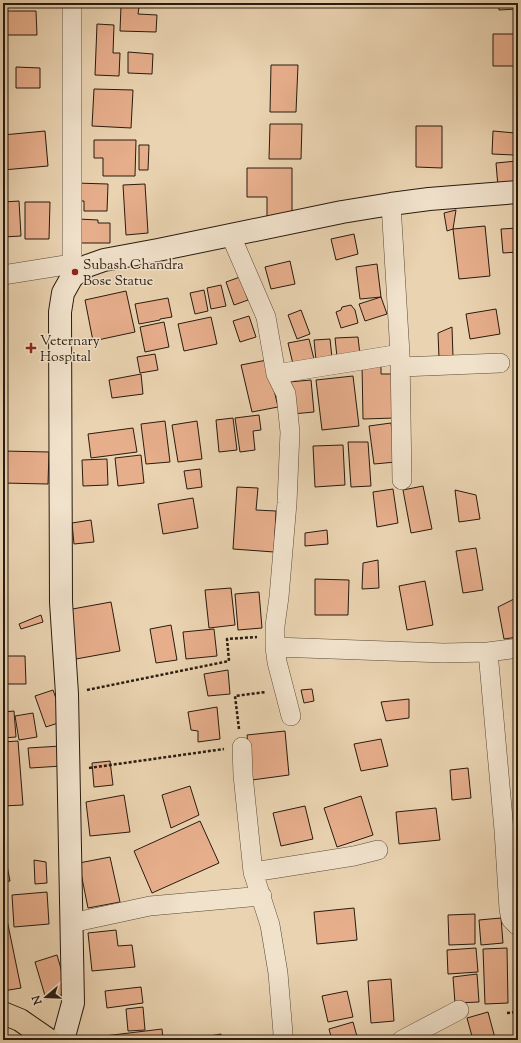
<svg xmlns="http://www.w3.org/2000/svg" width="521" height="1043" font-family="'Sorts Mill Goudy',serif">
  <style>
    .building { fill: #e7ae8c; stroke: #281b0e }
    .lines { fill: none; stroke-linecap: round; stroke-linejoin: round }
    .minor-casing { stroke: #584937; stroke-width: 20 }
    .secondary-casing { stroke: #281b0e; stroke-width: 24 }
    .primary-casing { stroke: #281b0e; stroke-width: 24 }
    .path { stroke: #281b0e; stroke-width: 2.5; stroke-dasharray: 3 2; stroke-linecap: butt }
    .minor { stroke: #f1e2cc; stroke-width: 19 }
    .secondary { stroke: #f1e2cc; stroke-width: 22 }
    .primary { stroke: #ead3b1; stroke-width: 22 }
    .poi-dot { fill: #8f2418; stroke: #f1e2cc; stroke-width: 1.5 }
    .labels { text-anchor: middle; stroke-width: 3; stroke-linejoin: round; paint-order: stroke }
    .poi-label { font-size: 14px; fill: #281b0e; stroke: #f1e2cc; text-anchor: start }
  </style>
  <rect width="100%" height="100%" fill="#ead3b1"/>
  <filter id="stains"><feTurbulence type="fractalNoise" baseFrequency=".005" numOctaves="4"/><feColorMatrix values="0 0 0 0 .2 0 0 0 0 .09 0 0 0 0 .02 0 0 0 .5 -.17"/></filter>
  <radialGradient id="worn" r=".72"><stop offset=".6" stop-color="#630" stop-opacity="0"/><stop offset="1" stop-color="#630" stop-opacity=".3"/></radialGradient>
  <!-- building -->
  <path class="building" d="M 498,3 L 518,3 L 518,9 L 499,10 Z
    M 121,6 L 139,7 L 138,14 L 157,15 L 156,32 L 120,31 Z
    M 3,11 L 36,11 L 37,35 L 3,35 Z
    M 97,24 L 114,25 L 113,53 L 120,53 L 119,76 L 95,75 Z
    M 493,34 L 518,34 L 518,66 L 493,66 Z
    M 128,52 L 153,54 L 152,74 L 128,73 Z
    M 271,65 L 298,65 L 296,112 L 270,112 Z
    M 16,67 L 40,68 L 40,88 L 16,88 Z
    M 94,89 L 133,90 L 131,128 L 92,126 Z
    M 270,124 L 302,124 L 301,159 L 269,159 Z
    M 416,126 L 442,126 L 442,168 L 416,167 Z
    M 45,131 L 48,166 L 3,170 L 3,135 Z
    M 493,131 L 515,133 L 514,155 L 492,154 Z
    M 94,140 L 136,140 L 135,176 L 103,176 L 103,158 L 94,158 Z
    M 139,145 L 149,145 L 148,170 L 139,170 Z
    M 517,161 L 518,180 L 515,186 L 498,187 L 496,163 Z
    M 247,168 L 292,168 L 292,218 L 267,218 L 267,197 L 247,197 Z
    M 75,183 L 108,184 L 107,211 L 84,211 L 84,201 L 74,201 Z
    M 145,184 L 148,233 L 126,235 L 123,185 Z
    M 19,201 L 21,236 L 3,237 L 3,202 Z
    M 25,202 L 50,202 L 49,239 L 25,239 Z
    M 456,210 L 453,229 L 447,231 L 444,213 Z
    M 78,219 L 98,220 L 98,223 L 110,223 L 110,243 L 77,243 Z
    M 485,226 L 490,276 L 459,279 L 453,229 Z
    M 518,228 L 518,252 L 503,253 L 501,229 Z
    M 354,234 L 358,254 L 336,260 L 331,239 Z
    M 290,261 L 295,284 L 271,289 L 265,267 Z
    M 377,264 L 381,297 L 360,299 L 356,267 Z
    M 240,277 L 248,300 L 234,305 L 226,282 Z
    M 221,285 L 226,306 L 211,309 L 207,288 Z
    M 204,290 L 208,311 L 195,314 L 190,293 Z
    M 126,291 L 135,332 L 93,341 L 85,300 Z
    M 381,297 L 387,314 L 365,321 L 359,304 Z
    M 168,298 L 172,317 L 160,319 L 160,320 L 139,324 L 135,304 Z
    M 351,305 L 355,310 L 358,323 L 341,328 L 336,312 L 341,310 L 342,307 Z
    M 496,309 L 500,334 L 470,339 L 466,314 Z
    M 301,310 L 310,334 L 297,339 L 288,315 Z
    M 249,316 L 256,337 L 240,342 L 233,321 Z
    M 211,317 L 217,344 L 184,351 L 178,324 Z
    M 164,322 L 169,347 L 145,352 L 140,327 Z
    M 452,327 L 453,357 L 439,358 L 438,333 Z
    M 358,337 L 360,355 L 337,357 L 335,338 Z
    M 309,339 L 314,359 L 293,364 L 288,343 Z
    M 330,339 L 332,358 L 316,360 L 314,340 Z
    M 155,354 L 158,370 L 140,373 L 137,357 Z
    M 267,360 L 278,407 L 252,412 L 241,365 Z
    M 362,364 L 381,364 L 381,374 L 393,374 L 395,418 L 363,419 Z
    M 141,374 L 143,394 L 112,398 L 109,380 Z
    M 353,376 L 359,426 L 322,430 L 316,380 Z
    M 311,380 L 314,412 L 292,414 L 289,382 Z
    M 259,415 L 261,430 L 253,431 L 255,450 L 240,452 L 235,418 Z
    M 233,418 L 237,450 L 219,452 L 216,420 Z
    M 165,421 L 170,462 L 146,464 L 141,424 Z
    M 197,421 L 202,459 L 178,462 L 172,425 Z
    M 391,423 L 396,462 L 374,464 L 369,426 Z
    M 133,428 L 137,452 L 91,458 L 88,434 Z
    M 348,442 L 368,442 L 371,486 L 351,487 Z
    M 343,445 L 345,485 L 315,487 L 313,446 Z
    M 3,451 L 49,452 L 48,484 L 3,483 Z
    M 141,455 L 144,483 L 118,486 L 115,458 Z
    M 107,459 L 108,485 L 83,486 L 82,460 Z
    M 200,469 L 202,487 L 187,489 L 184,471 Z
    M 423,486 L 432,529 L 411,533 L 403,490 Z
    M 237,487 L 258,488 L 256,510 L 276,511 L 274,552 L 233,549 Z
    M 393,489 L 398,523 L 377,527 L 373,492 Z
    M 455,490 L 476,495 L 480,519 L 459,522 Z
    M 193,498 L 198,528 L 163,534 L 158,504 Z
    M 91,520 L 94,542 L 74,544 L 72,523 Z
    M 327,530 L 328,544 L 305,546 L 305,533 Z
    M 476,548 L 483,590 L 463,593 L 456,551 Z
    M 378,560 L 379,588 L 362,589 L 363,563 Z
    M 315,579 L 349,580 L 348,615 L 315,615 Z
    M 425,581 L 433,625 L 407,630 L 399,586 Z
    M 231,588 L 235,625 L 209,628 L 205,590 Z
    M 259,592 L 262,628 L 238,630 L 235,594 Z
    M 518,597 L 518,637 L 504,639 L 498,607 Z
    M 111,602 L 120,651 L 76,659 L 67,610 Z
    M 41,615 L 43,622 L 21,629 L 19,624 Z
    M 171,625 L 177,660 L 156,663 L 150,629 Z
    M 214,629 L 217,656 L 186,659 L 183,632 Z
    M 4,656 L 25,656 L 26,684 L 5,684 Z
    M 228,670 L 230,694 L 208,696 L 204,674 Z
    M 312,689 L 314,701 L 304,703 L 301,690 Z
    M 53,690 L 64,721 L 46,727 L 35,696 Z
    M 409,699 L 409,718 L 386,721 L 381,702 Z
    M 217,707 L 220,739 L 198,742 L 198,731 L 191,730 L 188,712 Z
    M 14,711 L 16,737 L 3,738 L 3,712 Z
    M 33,713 L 37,737 L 19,740 L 15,716 Z
    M 285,731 L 289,775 L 252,780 L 247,735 Z
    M 381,739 L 388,766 L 361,771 L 354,744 Z
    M 18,741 L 23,805 L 3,806 L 3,742 Z
    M 61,746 L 62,766 L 30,768 L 28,748 Z
    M 110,761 L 113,785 L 94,787 L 92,763 Z
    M 468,768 L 471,798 L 452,800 L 450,770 Z
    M 190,786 L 199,815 L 171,828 L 162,795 Z
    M 124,795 L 130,832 L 90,836 L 86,802 Z
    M 361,796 L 373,835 L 337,847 L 324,808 Z
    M 305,806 L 313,839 L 281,846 L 273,813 Z
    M 436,808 L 440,840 L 399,844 L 396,812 Z
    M 200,821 L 219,863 L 152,893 L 134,851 Z
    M 3,855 L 5,855 L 10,881 L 3,882 Z
    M 110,857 L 120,902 L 88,908 L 79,863 Z
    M 34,860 L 46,862 L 47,883 L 35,884 Z
    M 47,892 L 49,924 L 14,927 L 12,895 Z
    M 354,908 L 357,940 L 317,944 L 314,912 Z
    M 475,914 L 475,944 L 449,945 L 448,915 Z
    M 3,915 L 6,915 L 21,988 L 3,991 Z
    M 501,918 L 503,943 L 481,945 L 479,920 Z
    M 116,930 L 118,946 L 132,945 L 135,967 L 92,971 L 88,933 Z
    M 476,948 L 478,972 L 448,974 L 447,950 Z
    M 507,948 L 508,1003 L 485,1004 L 483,949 Z
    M 57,955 L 68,993 L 46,999 L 35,962 Z
    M 477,974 L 479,1002 L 455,1003 L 453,977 Z
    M 391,979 L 394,1021 L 371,1023 L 368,981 Z
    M 141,987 L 143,1003 L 107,1008 L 105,991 Z
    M 347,991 L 353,1017 L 328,1022 L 322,996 Z
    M 143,1007 L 145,1030 L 128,1031 L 126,1009 Z
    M 488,1012 L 495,1038 L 488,1040 L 473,1040 L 467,1018 Z
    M 353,1022 L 358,1040 L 332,1040 L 329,1029 Z
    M 162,1029 L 163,1040 L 97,1040 L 96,1037 Z
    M 221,1034 L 222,1040 L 204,1040 L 204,1037 Z"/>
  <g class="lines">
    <!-- minor casing -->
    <g class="minor-casing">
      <path id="minor" d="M 391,204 L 400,354 L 402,480
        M 231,236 L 266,317 L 276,374 L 286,394 L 290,432 L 287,503 L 279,597 L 275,626 L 275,647 L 277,662 L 291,716
        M 3,275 L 72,264
        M 72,277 L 72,3
        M 401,367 L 500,363
        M 276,374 L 400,354
        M 275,647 L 444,653 L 488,652 L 518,648
        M 488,652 L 504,830 L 509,909 L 511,919 L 518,926
        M 242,747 L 243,775 L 253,872 L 270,925 L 278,973 L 283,1033 L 282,1040
        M 253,872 L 354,856 L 378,850
        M 71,923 L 150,906 L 262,896
        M 402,1040 L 459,1010"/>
    </g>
    <!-- secondary casing -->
    <g class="secondary-casing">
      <path id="secondary" d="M 63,1040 L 73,1003 L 67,694 L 61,602 L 60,312 L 63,293 L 72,277 L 87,266 L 104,260 L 158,250 L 342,212 L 391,204 L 429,199 L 518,192"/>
    </g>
    <!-- primary casing -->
    <g class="primary-casing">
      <path id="primary" d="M 3,1013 L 20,1020 L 49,1040"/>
    </g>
    <!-- path -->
    <path class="path" d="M 87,690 L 229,661 L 227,639 L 257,637
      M 239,729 L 235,696 L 266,692
      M 89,768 L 224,749
      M 507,1013 L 518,1012"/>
    <!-- minor -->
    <use href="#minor" class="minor"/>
    <!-- secondary -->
    <use href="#secondary" class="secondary"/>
    <!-- primary -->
    <use href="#primary" class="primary"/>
  </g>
  <!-- markers -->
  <g class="poi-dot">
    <circle cx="75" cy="272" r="4"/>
    <path d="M29 342h4v4h4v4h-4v4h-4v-4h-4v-4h4z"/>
  </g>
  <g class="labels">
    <!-- poi labels -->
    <g class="poi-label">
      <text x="83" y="269">Subash Chandra<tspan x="83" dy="16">Bose Statue</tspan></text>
      <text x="40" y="345">Veternary<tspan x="40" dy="16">Hospital</tspan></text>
    </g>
  </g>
  <!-- margin -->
  <rect width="521" height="1043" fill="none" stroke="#ead3b1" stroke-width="16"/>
  <rect x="4" y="4" width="513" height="1035" fill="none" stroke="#281b0e" stroke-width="2"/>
  <rect x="8" y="8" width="505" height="1027" fill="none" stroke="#281b0e"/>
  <!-- north arrow -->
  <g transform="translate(46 997) rotate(251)" stroke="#f1e2cc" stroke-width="3" paint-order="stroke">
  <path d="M0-3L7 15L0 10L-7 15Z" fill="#281b0e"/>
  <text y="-6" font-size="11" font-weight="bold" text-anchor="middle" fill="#281b0e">N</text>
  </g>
  <rect width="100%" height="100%" filter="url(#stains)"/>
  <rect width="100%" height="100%" fill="url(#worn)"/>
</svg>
